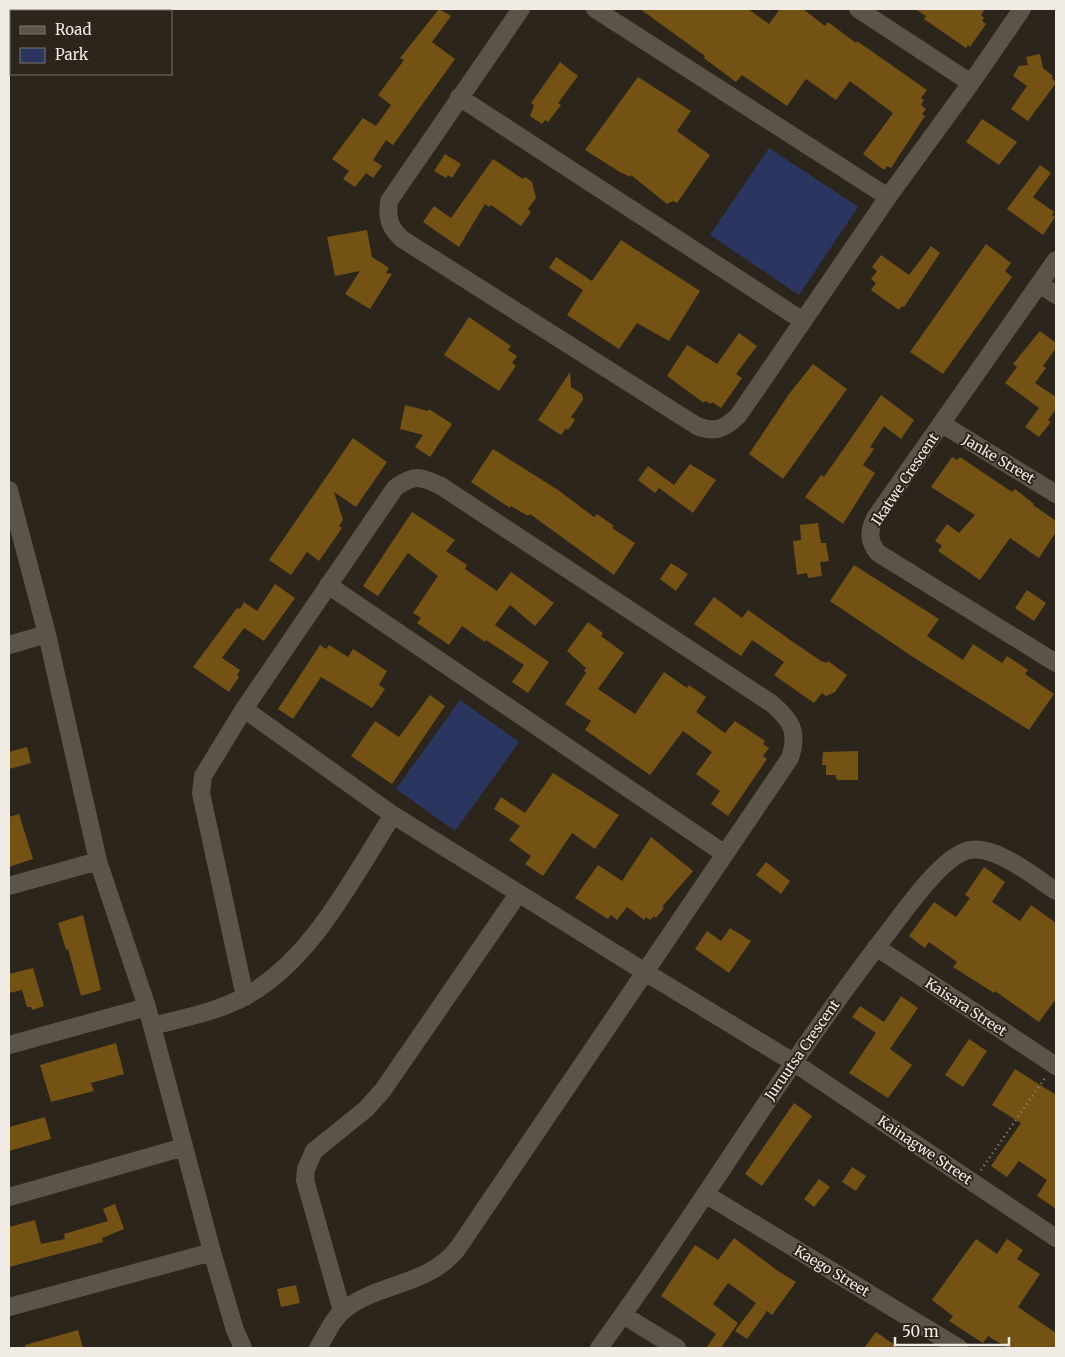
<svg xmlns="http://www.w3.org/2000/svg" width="1065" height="1357" font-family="Merriweather,serif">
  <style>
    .green { fill: #2b3660 }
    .building { fill: #745214 }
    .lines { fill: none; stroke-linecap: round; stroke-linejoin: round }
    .path { stroke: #8f8980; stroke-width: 2.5; stroke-dasharray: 1 4; stroke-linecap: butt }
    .street { stroke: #5b5448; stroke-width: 18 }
    .labels { text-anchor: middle; stroke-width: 4; stroke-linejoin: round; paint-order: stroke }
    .street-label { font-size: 14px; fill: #f0ebe4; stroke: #2c251b }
  </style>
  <rect width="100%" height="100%" fill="#2c251b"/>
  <!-- green -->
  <path class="green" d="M 769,148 L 858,207 L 799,295 L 710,235 Z
    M 460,700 L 519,742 L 455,831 L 396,789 Z"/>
  <!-- building -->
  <path class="building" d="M 439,9 L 451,16 L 432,42 L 455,59 L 393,145 L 386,140 L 373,160 L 382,166 L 373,178 L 366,173 L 355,187 L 343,179 L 349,171 L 332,159 L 363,118 L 376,126 L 391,105 L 378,95 L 404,60 L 400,58 Z
    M 640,9 L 748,9 L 769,24 L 780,9 L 803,9 L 825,26 L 828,22 L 856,43 L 857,41 L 927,90 L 921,98 L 924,100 L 921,105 L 926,109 L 922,114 L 925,116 L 891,168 L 887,166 L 884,170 L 863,154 L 893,113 L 850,81 L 836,100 L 806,79 L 787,106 L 742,75 L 736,82 L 704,58 L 705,56 Z
    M 915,9 L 985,9 L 981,15 L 984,18 L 982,21 L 986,24 L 970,47 L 968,45 L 966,48 L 924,19 L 926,16 Z
    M 1040,54 L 1043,68 L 1053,76 L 1052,78 L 1056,83 L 1028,121 L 1011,109 L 1027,86 L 1013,76 L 1019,66 L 1028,65 L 1026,57 Z
    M 560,62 L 578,76 L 558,103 L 561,105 L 548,122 L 545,120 L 542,124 L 530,116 L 534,105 L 531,103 Z
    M 638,77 L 691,111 L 677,131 L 710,155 L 677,203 L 673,201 L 667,204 L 631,175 L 630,177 L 623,173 L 623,174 L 585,150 Z
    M 982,119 L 1017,142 L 999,165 L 966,142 Z
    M 445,154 L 461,164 L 452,178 L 448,175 L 446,178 L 434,171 Z
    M 493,159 L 523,179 L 525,177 L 532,182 L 536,198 L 528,209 L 531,212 L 521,226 L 491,205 L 489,207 L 485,204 L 459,247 L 423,222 L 434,206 L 451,218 Z
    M 1040,165 L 1051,173 L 1033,197 L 1054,212 L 1052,215 L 1055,217 L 1043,235 L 1007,209 Z
    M 367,230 L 372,257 L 389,268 L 386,273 L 392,274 L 370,309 L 345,294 L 360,271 L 335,276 L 327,237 Z
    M 621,240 L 700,291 L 669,341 L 637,323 L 619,349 L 567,315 L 583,290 L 549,268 L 556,257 L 592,281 Z
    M 986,244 L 1011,263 L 1005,271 L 1012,277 L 943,374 L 910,352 Z
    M 931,246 L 940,253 L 904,307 L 902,306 L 899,310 L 871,290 L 876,283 L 871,279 L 877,271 L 872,267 L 881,255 L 909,275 Z
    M 469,317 L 511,346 L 508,350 L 517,356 L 512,363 L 516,366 L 499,391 L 444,355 Z
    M 1040,331 L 1056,343 L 1056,348 L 1043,366 L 1046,368 L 1035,383 L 1056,397 L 1056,409 L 1048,420 L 1051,422 L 1039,437 L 1025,427 L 1039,408 L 1005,383 L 1017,367 L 1013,364 Z
    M 739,333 L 757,346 L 736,374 L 742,378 L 721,408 L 712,402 L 711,404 L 705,401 L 704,403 L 667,376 L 687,345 L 717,364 Z
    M 813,364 L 847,389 L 783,479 L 749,454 L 789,394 Z
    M 570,372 L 571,387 L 582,394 L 583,400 L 571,417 L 575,420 L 568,430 L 566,428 L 561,435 L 538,420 Z
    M 881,395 L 914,420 L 901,439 L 884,426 L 870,447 L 874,449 L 863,465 L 875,473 L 843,524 L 805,497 L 821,475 L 824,477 Z
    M 405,405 L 428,411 L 429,409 L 452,424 L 430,457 L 415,447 L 423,435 L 400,429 Z
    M 353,438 L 387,462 L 356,507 L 334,492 L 343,520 L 339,526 L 342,528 L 319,561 L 307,552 L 291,575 L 269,560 Z
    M 493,449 L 558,490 L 594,517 L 597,514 L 614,526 L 612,528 L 635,543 L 614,575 L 530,514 L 528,516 L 511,506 L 510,508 L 471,482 Z
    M 952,457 L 957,460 L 960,457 L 1012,492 L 1015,489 L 1034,504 L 1033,505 L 1056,521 L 1056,532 L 1039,558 L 1010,538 L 980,580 L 938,551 L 942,546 L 935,541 L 947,524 L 959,533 L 975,515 L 931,487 Z
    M 690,464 L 716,480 L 693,513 L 659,488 L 655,493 L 638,480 L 648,466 L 674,485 Z
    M 412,512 L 455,540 L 446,551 L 467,565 L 465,569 L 497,591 L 511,572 L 554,603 L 535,626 L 510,605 L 495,625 L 549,662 L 528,693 L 512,682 L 524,665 L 486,640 L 485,642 L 462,626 L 449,645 L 417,623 L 421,618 L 413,613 L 438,576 L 408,553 L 378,596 L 363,586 Z
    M 818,523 L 821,543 L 826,543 L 829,561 L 820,562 L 822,576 L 808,578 L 807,573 L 797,575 L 793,541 L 801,540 L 800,525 Z
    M 671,563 L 688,574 L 676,591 L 660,579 Z
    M 854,565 L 939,619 L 927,636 L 963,660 L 973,644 L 1002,663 L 1007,656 L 1028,670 L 1025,674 L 1054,694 L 1029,730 L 913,657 L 830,601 Z
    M 275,584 L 295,598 L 264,641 L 244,628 L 222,658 L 240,670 L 237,675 L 239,677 L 229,692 L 193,667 L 237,608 L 240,609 L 244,602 L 257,611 Z
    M 1027,590 L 1046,603 L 1034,621 L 1015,608 Z
    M 714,597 L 742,618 L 748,610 L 796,644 L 821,661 L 826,663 L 828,661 L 847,675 L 835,692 L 826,696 L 822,693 L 814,703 L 774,675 L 784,662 L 752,640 L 741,656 L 694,624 Z
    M 588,622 L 603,633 L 601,636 L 624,653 L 598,689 L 635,714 L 664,672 L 687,688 L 689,685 L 706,697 L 696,712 L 725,733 L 735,721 L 765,741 L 763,744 L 769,748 L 763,756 L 767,759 L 728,816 L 711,804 L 720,791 L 696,774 L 712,752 L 683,731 L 650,775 L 585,730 L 591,721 L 565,704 L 586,673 L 584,671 L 586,668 L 567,651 Z
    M 320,645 L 326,649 L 329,645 L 348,657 L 353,649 L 387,671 L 379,685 L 385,689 L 372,708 L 321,677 L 293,719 L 278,709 Z
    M 430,695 L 445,706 L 392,784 L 351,756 L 375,721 L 399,737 Z
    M 27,747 L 31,763 L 9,769 L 9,752 Z
    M 858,751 L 858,780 L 839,780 L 836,779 L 836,775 L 826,775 L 826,765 L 822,765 L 823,752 Z
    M 553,773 L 619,815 L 595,849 L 572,833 L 543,876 L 525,864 L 531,856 L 509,840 L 520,826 L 494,809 L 501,797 L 525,813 Z
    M 19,814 L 33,859 L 9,867 L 9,817 Z
    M 651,837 L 693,871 L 662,907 L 664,908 L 656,918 L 654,916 L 650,920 L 646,917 L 644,920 L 627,907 L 617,920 L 611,915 L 608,919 L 575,898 L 598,865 L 622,881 Z
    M 766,862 L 790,881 L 781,894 L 756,875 Z
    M 984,867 L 1005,882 L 992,902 L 1020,921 L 1031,905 L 1056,923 L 1056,999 L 1039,1022 L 995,991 L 994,993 L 953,967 L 957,962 L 929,942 L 925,948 L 909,936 L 934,902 L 956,917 L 970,898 L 965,895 Z
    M 83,915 L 101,990 L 81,996 L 68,949 L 66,950 L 58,923 Z
    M 730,928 L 751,941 L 729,973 L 695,949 L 707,931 L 721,941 Z
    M 33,968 L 44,1006 L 32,1010 L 31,1007 L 27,1007 L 22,990 L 9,993 L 9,974 Z
    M 901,996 L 918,1008 L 890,1049 L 912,1065 L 888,1098 L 849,1073 L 876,1033 L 852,1017 L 860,1006 L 884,1022 Z
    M 969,1039 L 987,1051 L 963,1087 L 945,1075 Z
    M 116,1043 L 124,1074 L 91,1083 L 94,1091 L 51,1102 L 40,1065 Z
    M 1015,1069 L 1056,1095 L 1056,1209 L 1037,1196 L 1047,1180 L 1019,1161 L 1007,1177 L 991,1166 L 1021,1123 L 992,1105 Z
    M 794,1103 L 812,1116 L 762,1186 L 745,1174 Z
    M 45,1117 L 51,1139 L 9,1151 L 9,1127 Z
    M 852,1167 L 866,1176 L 856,1191 L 842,1182 Z
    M 819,1179 L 830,1187 L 814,1207 L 804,1199 Z
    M 115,1204 L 124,1229 L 102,1238 L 103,1242 L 9,1267 L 9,1227 L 35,1220 L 41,1244 L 65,1239 L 64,1234 L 108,1221 L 103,1209 Z
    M 734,1238 L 778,1271 L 796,1282 L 772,1315 L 767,1311 L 747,1339 L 735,1331 L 756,1303 L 728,1283 L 713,1304 L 738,1323 L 721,1348 L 706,1348 L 716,1334 L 661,1296 L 695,1245 L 718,1260 Z
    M 976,1239 L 997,1254 L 1007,1239 L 1023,1250 L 1017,1259 L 1040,1274 L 1018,1307 L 1056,1333 L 1056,1348 L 1008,1348 L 988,1336 L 983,1343 L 949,1321 L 953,1316 L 932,1300 Z
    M 296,1285 L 300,1303 L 281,1307 L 277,1289 Z
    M 78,1330 L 83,1348 L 25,1348 L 25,1345 Z
    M 876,1332 L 899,1348 L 864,1348 Z"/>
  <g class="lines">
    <!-- path -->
    <path class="path" d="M 981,1170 L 1045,1078"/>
    <!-- street -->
    <path class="street" d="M 521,9 L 389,201 C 387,218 389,227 402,239 L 697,426 C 715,433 724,429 738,416 L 888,197 L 971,83 L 1022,9
      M 595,9 L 888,197
      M 858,9 L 971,83
      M 459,97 L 803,321
      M 1056,260 L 875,518 C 868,532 869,542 878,553 L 1056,663
      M 1040,284 L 1056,295
      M 942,424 L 1056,494
      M 9,490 L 47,634 L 98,861 L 147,1007 L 212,1252 L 235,1330 L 243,1348
      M 328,585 L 725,854
      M 9,645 L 47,634
      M 244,709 L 393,815 L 645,972 L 793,1062 L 1056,1238
      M 9,886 L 98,861
      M 876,947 L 1056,1066
      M 245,997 L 201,793 L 203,776 L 244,709 L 395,488 C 414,474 420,476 441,486 L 771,703 C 791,720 799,731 790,758 L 458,1248 C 429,1286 379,1282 344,1310 C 333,1318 325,1337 318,1348
      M 152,1026 C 183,1018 217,1012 246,996 C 313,959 352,878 393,815
      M 9,1045 L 147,1007
      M 705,1194 L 959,1348
      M 9,1197 L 184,1147
      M 9,1307 L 212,1252
      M 342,1311 L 305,1180 L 306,1169 L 314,1151 L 366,1109 L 383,1090 L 518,894
      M 623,1315 L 677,1348
      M 599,1348 C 698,1213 783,1068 886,935 C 903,913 940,859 966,851 C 993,842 1034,877 1056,891"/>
  </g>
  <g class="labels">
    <!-- street labels -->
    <g class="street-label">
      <text transform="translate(999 459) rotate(31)" y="5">Janke Street</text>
      <text transform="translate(905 479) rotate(-56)" y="5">Ikatwe Crescent</text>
      <text transform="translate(966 1007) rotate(33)" y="5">Kaisara Street</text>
      <text transform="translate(802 1050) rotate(-55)" y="5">Juruutsa Crescent</text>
      <text transform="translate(925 1150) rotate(34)" y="5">Kainagwe Street</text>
      <text transform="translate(832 1271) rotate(31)" y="5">Kaego Street</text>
    </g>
  </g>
  <!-- border -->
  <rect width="1065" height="1357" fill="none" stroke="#f0ebe4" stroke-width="20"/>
  <!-- legend -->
  <rect x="10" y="10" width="162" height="65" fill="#2c251b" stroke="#7a746b"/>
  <rect x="20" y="26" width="25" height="8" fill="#5b5448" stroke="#7a746b"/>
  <text x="55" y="35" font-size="15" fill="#f0ebe4">Road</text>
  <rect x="20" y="48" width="25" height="15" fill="#2b3660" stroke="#7a746b"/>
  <text x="55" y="60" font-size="15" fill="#f0ebe4">Park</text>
  <!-- scale -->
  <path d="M895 1337v8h114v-8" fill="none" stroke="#f0ebe4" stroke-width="2.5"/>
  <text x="902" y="1337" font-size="15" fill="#f0ebe4" stroke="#2c251b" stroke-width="4" paint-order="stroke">50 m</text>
</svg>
